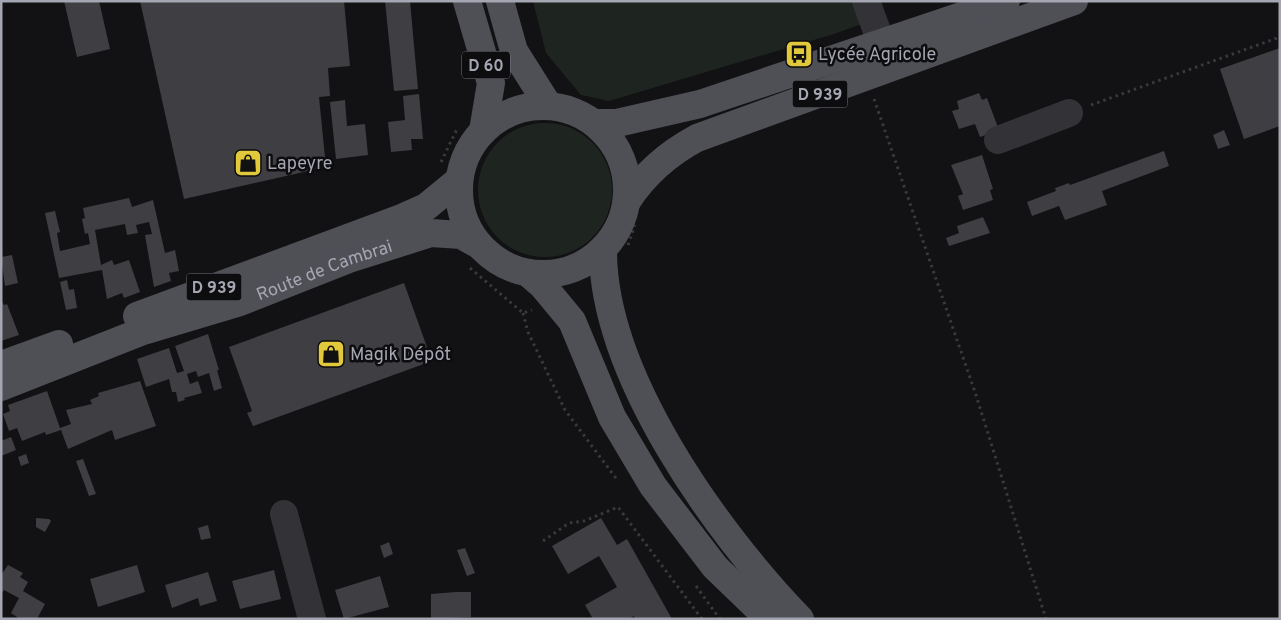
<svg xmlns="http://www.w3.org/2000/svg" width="1281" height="620" font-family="Overpass,sans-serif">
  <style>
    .green { fill: #1e2520 }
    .building { fill: #3e3e43 }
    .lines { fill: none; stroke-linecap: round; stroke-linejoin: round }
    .path { stroke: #39393e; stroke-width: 3; stroke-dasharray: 2.5 4; stroke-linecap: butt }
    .minor { stroke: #333337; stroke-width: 28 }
    .major { stroke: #4f4f56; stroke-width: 28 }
    .labels { text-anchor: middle; stroke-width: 5; stroke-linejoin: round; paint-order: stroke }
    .shield { fill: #0d0c0e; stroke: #777881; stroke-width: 1 }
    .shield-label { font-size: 16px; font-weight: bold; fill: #a4a6b2 }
    .poi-label { font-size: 18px; fill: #a4a6b2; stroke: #0d0c0e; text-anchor: start }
    .street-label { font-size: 18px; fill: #a4a6b2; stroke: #0d0c0e }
  </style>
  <rect width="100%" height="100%" fill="#121113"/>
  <!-- green -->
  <path class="green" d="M 533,1 L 858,1 L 867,22 L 834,34 L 609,101 L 581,95 L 546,53 Z
    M478 190a67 67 0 1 1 134 0a67 67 0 1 1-134 0Z"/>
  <!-- building -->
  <path class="building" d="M 64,1 L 99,1 L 110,49 L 77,57 Z
    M 140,1 L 344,1 L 350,66 L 328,68 L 330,96 L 319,97 L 326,167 L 184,199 Z
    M 385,1 L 410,1 L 418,89 L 394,91 Z
    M 1280,48 L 1280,126 L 1244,139 L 1220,69 Z
    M 979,93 L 982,100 L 987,98 L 999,130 L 980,137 L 975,124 L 959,129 L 952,111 L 959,109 L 957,101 Z
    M 419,94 L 423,139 L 411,139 L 412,150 L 391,152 L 388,122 L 405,120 L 403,96 Z
    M 345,100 L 347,126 L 365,124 L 368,155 L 336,159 L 330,102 Z
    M 1224,130 L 1230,145 L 1218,149 L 1213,135 Z
    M 1164,151 L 1169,166 L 1102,191 L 1107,205 L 1065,220 L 1059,206 L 1032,216 L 1027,202 L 1056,191 L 1055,188 L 1069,183 L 1070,185 Z
    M 982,155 L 993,189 L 990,190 L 993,200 L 963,210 L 958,196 L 963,194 L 951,165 Z
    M 129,198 L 132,207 L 153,200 L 165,253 L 175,250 L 179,271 L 169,273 L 171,281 L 154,287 L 145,235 L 152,234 L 149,222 L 136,225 L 138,233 L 127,235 L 125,224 L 95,230 L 101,265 L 112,260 L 114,265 L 129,260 L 140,292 L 124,298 L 122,293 L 107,299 L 102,270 L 59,278 L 45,213 L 55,211 L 60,232 L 57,233 L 60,251 L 90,244 L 88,233 L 85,234 L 82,219 L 85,218 L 83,208 Z
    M 983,217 L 990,233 L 949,246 L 946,238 L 959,233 L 957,226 Z
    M 12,255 L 18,283 L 5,286 L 1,257 Z
    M 67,280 L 69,290 L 74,289 L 77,308 L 66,310 L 60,282 Z
    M 404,283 L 432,361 L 253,426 L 247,413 L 252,411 L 229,347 Z
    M 1,300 L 4,305 L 7,304 L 19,335 L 1,341 Z
    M 208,334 L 219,370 L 217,370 L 222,388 L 214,391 L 209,373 L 198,377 L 196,371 L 187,374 L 190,384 L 198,381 L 202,393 L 184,398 L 185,400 L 178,402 L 176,392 L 172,392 L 169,379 L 146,387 L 137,359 L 169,348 L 177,373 L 184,371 L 175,346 Z
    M 140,381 L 156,426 L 115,440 L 112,430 L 68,449 L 61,430 L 46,435 L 45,432 L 22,441 L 17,428 L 9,431 L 3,414 L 10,411 L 8,405 L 47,391 L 60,428 L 71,424 L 66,410 L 92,404 L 90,400 L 99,396 L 98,393 Z
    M 11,437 L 16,450 L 1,456 L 1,441 Z
    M 26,454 L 29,463 L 21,466 L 18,457 Z
    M 83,459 L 96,494 L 89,496 L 76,461 Z
    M 36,518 L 49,519 L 51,521 L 45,532 L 36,527 Z
    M 601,518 L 617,545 L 627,539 L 672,619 L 635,619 L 634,616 L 629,619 L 593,619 L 585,605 L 617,587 L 599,556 L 568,574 L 552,546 Z
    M 208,525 L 211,538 L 201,540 L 198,528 Z
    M 389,542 L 393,554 L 384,558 L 380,546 Z
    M 465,548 L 475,573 L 467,576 L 457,550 Z
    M 8,565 L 23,573 L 20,577 L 28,582 L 23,591 L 45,604 L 37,619 L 20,619 L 11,613 L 19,598 L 4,590 L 1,594 L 1,575 Z
    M 137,565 L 145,592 L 98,607 L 90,579 Z
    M 274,570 L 281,599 L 240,609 L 232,581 Z
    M 208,572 L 217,601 L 200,606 L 198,598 L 172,608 L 165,585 Z
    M 380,576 L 389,607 L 344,619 L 335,590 Z
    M 456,592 L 471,592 L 471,617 L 431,619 L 431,594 Z"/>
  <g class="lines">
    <!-- path -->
    <path class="path" d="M 874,99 L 976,395 L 1046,619
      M 1091,105 L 1280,37
      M 441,162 L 458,127
      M 628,245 L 635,225
      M 470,268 L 523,313 L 532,310
      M 523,313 L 528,332 L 565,410 L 618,481
      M 543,541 L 569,523 L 584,521 L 618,507 L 702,619
      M 696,586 L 720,619"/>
    <!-- minor -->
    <path class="minor" d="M 866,1 L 881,42
      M 998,140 L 1069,113
      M 284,514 L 312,619"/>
    <!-- major -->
    <g class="major">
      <path d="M 467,1 L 491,83 L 483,131"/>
      <path d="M 500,1 L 514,51 L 548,105"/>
      <circle cx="543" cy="190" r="84"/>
      <path d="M 595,123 L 617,123 L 700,104 L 1006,1"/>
      <path d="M 627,201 C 644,175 669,153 697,138 L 1074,1"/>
      <path d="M 603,249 C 602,374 716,532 800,619"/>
      <path d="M 528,273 L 543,286 L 572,321 L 612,417 L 653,486 L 715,567 L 769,619"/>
      <path d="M 137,316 L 399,219 L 426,207 L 459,180"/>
      <path d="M 1,365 L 59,344"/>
      <path id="s1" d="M 1,387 L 143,331 L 240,302 L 349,259 L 431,233 L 461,235 L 479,245"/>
    </g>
  </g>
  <!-- icons -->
  <defs>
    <g id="bus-square" transform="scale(1.4375)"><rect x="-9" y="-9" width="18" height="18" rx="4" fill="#e2c93b" stroke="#0d0c0e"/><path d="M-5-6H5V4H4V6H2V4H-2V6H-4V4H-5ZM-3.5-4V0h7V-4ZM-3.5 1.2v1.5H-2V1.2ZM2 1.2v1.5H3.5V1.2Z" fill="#111"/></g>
    <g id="shop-square" transform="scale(1.4375)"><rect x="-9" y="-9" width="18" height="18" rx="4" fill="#e2c93b" stroke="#0d0c0e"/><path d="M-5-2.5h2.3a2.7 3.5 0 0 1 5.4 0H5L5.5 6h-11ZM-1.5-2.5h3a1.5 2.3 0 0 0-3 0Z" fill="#111"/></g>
  </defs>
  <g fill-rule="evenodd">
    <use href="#bus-square" x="799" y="54"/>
    <use href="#shop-square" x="248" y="163"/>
    <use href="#shop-square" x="331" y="354"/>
  </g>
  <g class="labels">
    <!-- shield labels -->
    <g class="shield">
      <rect x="462" y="51.5" width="48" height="27" rx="4"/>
      <rect x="792.5" y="80.5" width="55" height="27" rx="4"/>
      <rect x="186.5" y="273.5" width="55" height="27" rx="4"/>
    </g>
    <g class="shield-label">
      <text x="486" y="71">D 60</text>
      <text x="820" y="100">D 939</text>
      <text x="214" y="293">D 939</text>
    </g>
    <!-- poi labels -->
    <g class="poi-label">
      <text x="818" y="60">Lycée Agricole</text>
      <text x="267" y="169">Lapeyre</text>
      <text x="350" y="360">Magik Dépôt</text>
    </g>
    <!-- street labels -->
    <g class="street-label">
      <text dy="6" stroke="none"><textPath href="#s1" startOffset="344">Route de Cambrai</textPath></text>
    </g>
  </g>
  <!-- border -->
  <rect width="1281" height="620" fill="none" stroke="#a4a6b2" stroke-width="5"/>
</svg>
